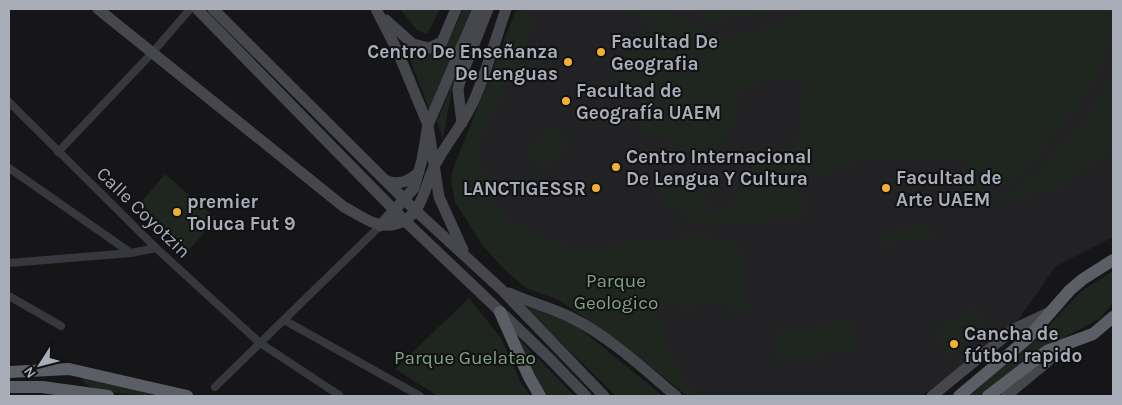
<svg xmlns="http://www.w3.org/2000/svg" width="1122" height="405" font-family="Karla,sans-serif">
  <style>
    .built { fill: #222225 }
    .green { fill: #1e261f }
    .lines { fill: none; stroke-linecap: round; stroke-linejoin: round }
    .minor { stroke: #37383d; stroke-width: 8 }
    .secondary { stroke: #45474d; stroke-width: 11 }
    .trunk { stroke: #5b5e65; stroke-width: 12 }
    .poi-dot { fill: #f2b134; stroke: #111113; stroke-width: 2 }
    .labels { text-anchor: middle; stroke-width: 4; stroke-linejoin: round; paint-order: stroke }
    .poi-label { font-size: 19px; font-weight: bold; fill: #a8adb8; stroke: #111113; text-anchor: start }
    .street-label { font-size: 19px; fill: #a8adb8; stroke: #111113 }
    .park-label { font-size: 19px; fill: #7fa381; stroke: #111113 }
  </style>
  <rect width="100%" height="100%" fill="#161618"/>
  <!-- built -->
  <path class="built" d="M 517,9 L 1113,9 L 1113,237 L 1056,266 L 1016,323 L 922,396 L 687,396 L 627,347 L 559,300 L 461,184 L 505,37 Z"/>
  <!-- green -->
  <path class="green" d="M 400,9 L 440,9 L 427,34 L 417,30 Z
    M 463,9 L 473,9 L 430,112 L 406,48 C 444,65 450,37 463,9 Z
    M 622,9 L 660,9 L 698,29 L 724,37 L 755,33 L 810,9 L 1101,9 L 1112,23 L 1096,81 L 1022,176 L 986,188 L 970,197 L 966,159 L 895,159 L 859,162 L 803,180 L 804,218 L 702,225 L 695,214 L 723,213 L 744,188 L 743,170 C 804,150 801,138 804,78 L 772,79 L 739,92 C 734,133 733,136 696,156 L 684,151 L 684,145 L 641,133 C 641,98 639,96 614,72 L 653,29 L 638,16 Z
    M 695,9 L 781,9 L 751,16 L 724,15 L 723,25 L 702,17 L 702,11 Z
    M 521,10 L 530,15 L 533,28 L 523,53 L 477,145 L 488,190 L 509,222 L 570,248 L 607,247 L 624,243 L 716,234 L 711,242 L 737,243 L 748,312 L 732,314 L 723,299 L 706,305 L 680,308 L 677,296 L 660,309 L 655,310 C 662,340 676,365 692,390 L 690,396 L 687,396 L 627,347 L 559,300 L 526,288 L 505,270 L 483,246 L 455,202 L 451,179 L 453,169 L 513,19 Z
    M 464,56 L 451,94 L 443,140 L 437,121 Z
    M 1113,66 L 1113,151 L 1081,171 L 1062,187 L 991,203 L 991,199 L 1019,188 L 1039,171 L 1089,115 L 1109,84 Z
    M 553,126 L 572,143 L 543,172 L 525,154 Z
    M 165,174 L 216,219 L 189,250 L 138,206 Z
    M 676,178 L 714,209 L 693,212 L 693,224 L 689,224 C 683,208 663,206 659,190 L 663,184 Z
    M 926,225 L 937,234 L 935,237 L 880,244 L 879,235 L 901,229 Z
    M 1113,271 L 1113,303 L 1099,319 L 1042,349 L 982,396 L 965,396 L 1033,343 L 1080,292 Z
    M 469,298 L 501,338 L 521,383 L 531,396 L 438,396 L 395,369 Z
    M 524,306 L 572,322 L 663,396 L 616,396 Z
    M 977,306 L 986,330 L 948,358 L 935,330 Z
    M 851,320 L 855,350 L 774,361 L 775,333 Z
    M 515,335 L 575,396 L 547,396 L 540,386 Z
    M 83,377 L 167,396 C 150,396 92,394 82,381 Z"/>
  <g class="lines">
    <!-- minor -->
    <path class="minor" d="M 9,102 L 156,248 L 260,343 L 339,395
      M 58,152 L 153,52 L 190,9
      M 9,168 L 131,253
      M 9,263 L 131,253 L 156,248
      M 9,296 L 61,326
      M 284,320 L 420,396
      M 215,387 L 380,226"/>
    <!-- secondary -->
    <path class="secondary" d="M 98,9 L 344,207 C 360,215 377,230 396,224 C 424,216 424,185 436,163 C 448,141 465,122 475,98 C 487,70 496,38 506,9
      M 197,9 L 404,220 L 547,356 L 586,396
      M 213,9 L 416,211 L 502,290 L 604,396
      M 376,9 L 397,50 L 428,125 L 439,197 L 463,250
      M 386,20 L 413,44 L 429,48 L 442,42 L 456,9
      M 462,123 L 458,90 L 461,77 L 488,9
      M 385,180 C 397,186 409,182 419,172
      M 380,226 L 414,188 L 422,160 L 428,125 L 478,9
      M 509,293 C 530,303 554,308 574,319 C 611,338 644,369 676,396
      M 932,396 L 1014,329 L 1048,313
      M 1006,396 L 1047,362 L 1064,344"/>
    <!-- trunk -->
    <path class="trunk" d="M 500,312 L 529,377 L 540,396
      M 9,372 L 69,369 L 187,396
      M 9,387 L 42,387 L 108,396
      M 959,396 L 1027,339 L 1070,290 L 1083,279 L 1113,260
      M 988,396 L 1047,351 L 1093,334 L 1113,317"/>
  </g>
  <!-- markers -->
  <g class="poi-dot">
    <circle cx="601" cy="52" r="5"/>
    <circle cx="568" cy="62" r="5"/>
    <circle cx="566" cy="101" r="5"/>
    <circle cx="616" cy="167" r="5"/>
    <circle cx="596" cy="188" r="5"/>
    <circle cx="886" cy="188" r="5"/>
    <circle cx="177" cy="212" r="5"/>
    <circle cx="954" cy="344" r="5"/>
  </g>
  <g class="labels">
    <!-- poi labels -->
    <g class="poi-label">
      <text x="611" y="48">Facultad De<tspan x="611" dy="22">Geografia</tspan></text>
      <text x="558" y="58" text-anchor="end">Centro De Enseñanza<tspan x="558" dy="22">De Lenguas</tspan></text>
      <text x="576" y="97">Facultad de<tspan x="576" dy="22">Geografía UAEM</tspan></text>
      <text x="626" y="163">Centro Internacional<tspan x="626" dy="22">De Lengua Y Cultura</tspan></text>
      <text x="896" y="184">Facultad de<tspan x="896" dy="22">Arte UAEM</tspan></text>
      <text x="586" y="195" text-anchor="end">LANCTIGESSR</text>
      <text x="187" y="208">premier<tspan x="187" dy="22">Toluca Fut 9</tspan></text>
      <text x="964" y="340">Cancha de<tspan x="964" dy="22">fútbol rapido</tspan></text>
    </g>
    <!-- street labels -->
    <g class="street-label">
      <text transform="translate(144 212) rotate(44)" y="7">Calle Coyotzin</text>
    </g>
    <!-- park labels -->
    <g class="park-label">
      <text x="616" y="287">Parque<tspan x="616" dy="22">Geologico</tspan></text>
      <text x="465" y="364">Parque Guelatao</text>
    </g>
  </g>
  <!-- border -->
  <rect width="1122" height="405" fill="none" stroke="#a8adb8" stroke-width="20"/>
  <!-- north arrow -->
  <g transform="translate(40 365) rotate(234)" stroke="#111113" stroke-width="4" paint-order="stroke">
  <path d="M0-4L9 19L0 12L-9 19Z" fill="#a8adb8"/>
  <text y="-8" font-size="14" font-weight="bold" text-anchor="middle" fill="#a8adb8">N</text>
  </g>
</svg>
